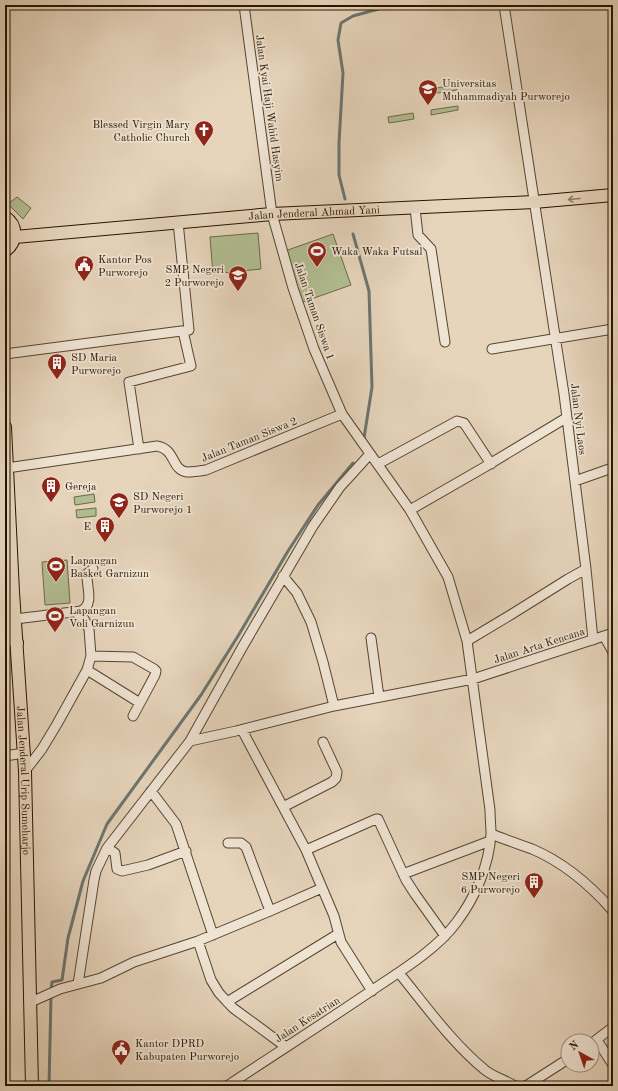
<svg xmlns="http://www.w3.org/2000/svg" width="618" height="1091" font-family="'Old Standard TT',serif">
  <style>
    .green { fill: #b2bd92; stroke: #6c6949 }
    .lines { fill: none; stroke-linecap: round; stroke-linejoin: round }
    .stream { stroke: #6c7570; stroke-width: 3 }
    .minor-casing { stroke: #56452f; stroke-width: 11 }
    .major-casing { stroke: #261500; stroke-width: 14 }
    .minor { stroke: #efe3d3; stroke-width: 9 }
    .major { stroke: #e6d4bb; stroke-width: 12 }
    .oneway { stroke: #907e67 }
    .labels { text-anchor: middle; stroke-width: 3.5; stroke-linejoin: round; paint-order: stroke }
    .poi-label { font-size: 11px; fill: #261500; stroke: #efe3d3; text-anchor: start }
    .street-label { font-size: 11px; fill: #261500; stroke: #efe3d3 }
  </style>
  <rect width="100%" height="100%" fill="#e6d4bb"/>
  <filter id="stains"><feTurbulence type="fractalNoise" baseFrequency=".005" numOctaves="4"/><feColorMatrix values="0 0 0 0 .2 0 0 0 0 .09 0 0 0 0 .02 0 0 0 .5 -.17"/></filter>
  <radialGradient id="worn" r=".72"><stop offset=".6" stop-color="#630" stop-opacity="0"/><stop offset="1" stop-color="#630" stop-opacity=".3"/></radialGradient>
  <!-- green -->
  <path class="green" d="M 456,85 L 457,90 L 431,94 L 430,89 Z
    M 458,106 L 458,110 L 431,115 L 431,110 Z
    M 413,113 L 414,119 L 389,123 L 388,117 Z
    M 17,197 L 31,208 L 23,219 L 8,204 Z
    M 258,233 L 261,269 L 213,274 L 210,237 Z
    M 333,234 L 351,285 L 300,303 L 285,251 Z
    M 94,494 L 95,502 L 75,505 L 74,497 Z
    M 96,508 L 96,516 L 77,518 L 76,510 Z
    M 67,560 L 70,603 L 45,605 L 42,562 Z"/>
  <g class="lines">
    <!-- stream -->
    <path class="stream" d="M 345,199 L 339,175 L 339,143 L 343,73 L 338,40 L 341,23 L 353,16 L 393,5
      M 353,234 L 369,291 L 372,387 L 364,438
      M 51,990 L 52,982 L 62,980 L 68,938 L 83,881 L 107,824 L 201,695 L 238,636 L 288,551 L 318,505 L 353,463
      M 49,1086 L 51,996"/>
    <!-- minor casing -->
    <g class="minor-casing">
      <path id="minor" d="M 504,5 L 564,394 L 586,569 L 593,640
        M 415,208 L 418,235 L 431,249 L 445,342
        M 492,349 L 613,329
        M 5,354 L 189,330 L 178,222
        M 139,449 L 129,382 L 191,366 L 183,331
        M 378,464 L 457,421 L 464,423 L 491,464
        M 7,468 L 157,446 C 176,449 171,470 187,472 C 193,472 200,471 206,470 L 342,414
        M 575,481 L 612,468
        M 410,510 L 483,468 L 566,418
        M 283,576 L 297,593 L 311,622 L 323,662 L 334,706
        M 15,619 L 81,611 C 95,604 86,586 87,574 L 93,569
        M 604,636 L 613,652
        M 371,638 L 379,697
        M 467,641 L 512,614 L 568,579 L 586,569
        M 91,656 L 133,657 L 154,669 L 156,671 L 155,675 L 140,703
        M 87,670 L 140,703 L 133,716
        M 242,730 L 306,850
        M 190,741 L 236,731 L 334,706 L 473,679 L 613,633
        M 5,756 L 24,753
        M 25,771 L 42,749 L 57,724 L 87,670 L 91,656 L 89,629 L 84,619 L 76,612
        M 151,791 L 176,824 L 213,935
        M 283,807 L 332,782 L 336,778 L 337,772 L 323,742
        M 491,834 C 504,839 518,844 532,849 C 563,862 591,886 613,911
        M 228,843 L 241,843 L 246,847 L 270,911
        M 107,848 L 115,853 L 117,869 L 122,871 L 148,865 L 186,851
        M 403,874 L 490,841
        M 198,941 L 211,980 L 219,993 L 233,1008 L 286,1047
        M 399,973 C 426,1006 452,1043 485,1070 C 494,1077 505,1080 515,1086
        M 78,984 L 94,880 L 96,871 L 107,848 L 190,741 L 243,646 L 313,526 L 340,487 L 370,454
        M 372,991 L 341,942 L 334,916 L 306,850 L 376,819 L 378,819 L 406,880 L 415,894 L 445,936
        M 31,1002 L 60,989 L 101,978 L 134,962 L 198,941 L 270,911 L 322,888
        M 227,1002 L 338,934
        M 597,1040 L 613,1065
        M 592,1043 L 613,1027
        M 227,1086 C 275,1054 324,1023 371,991 C 399,972 436,950 456,923 C 475,898 489,866 491,834 C 491,826 490,818 490,810 L 467,641 L 448,577 L 410,510 L 342,414 L 314,349 L 293,288 L 272,214 L 244,5
        M 526,1086 L 568,1059"/>
    </g>
    <!-- major casing -->
    <g class="major-casing">
      <g id="major">
        <path d="M 5,217 C 18,226 17,242 5,251"/>
        <path id="s1" d="M 15,237 L 272,214 L 534,202 L 613,195"/>
        <path id="s2" d="M 5,427 L 13,592 L 25,771 L 32,1086"/>
        <path d="M 5,633 L 17,643"/>
      </g>
    </g>
    <!-- minor -->
    <use href="#minor" class="minor"/>
    <!-- major -->
    <use href="#major" class="major"/>
  </g>
  <!-- one-way arrows -->
  <defs><path id="oneway-shaft" d="M-6 0H5M1.5-3L5.5 0L1.5 3" fill="none" stroke-width="1.6" stroke-linecap="round" stroke-linejoin="round"/></defs>
  <use class="oneway" href="#oneway-shaft" transform="translate(574 199) rotate(175)"/>
  <!-- icons -->
  <defs>
    <g id="university-pin" transform="scale(1)"><path d="M0 17L-7.5 6A9.5 9.5 0 1 1 7.5 6Z" fill="#8f2418" stroke="#efe3d3"/><path d="M0-5L7-2L0 1L-7-2ZM-4 1L0 2.5L4 1V4Q0 6-4 4Z" fill="#fff"/></g>
    <g id="church-pin" transform="scale(1)"><path d="M0 17L-7.5 6A9.5 9.5 0 1 1 7.5 6Z" fill="#8f2418" stroke="#efe3d3"/><path d="M-1.2-6h2.4v3.5h3.3v2.4h-3.3V6h-2.4V-.1h-3.3v-2.4h3.3Z" fill="#fff"/></g>
    <g id="stadium-pin" transform="scale(1)"><path d="M0 17L-7.5 6A9.5 9.5 0 1 1 7.5 6Z" fill="#8f2418" stroke="#efe3d3"/><path d="M0-5a6.5 5 0 1 0 0 10a6.5 5 0 1 0 0-10ZM-3.5-1.8h7v3.6h-7Z" fill="#fff"/></g>
    <g id="civic-pin" transform="scale(1)"><path d="M0 17L-7.5 6A9.5 9.5 0 1 1 7.5 6Z" fill="#8f2418" stroke="#efe3d3"/><path d="M-.6-6.5H3V-4.5H.6V-3L4-1V1h2V6H-6V1h2V-1L-.6-3ZM-1.2 2.5V6h2.4V2.5Z" fill="#fff"/></g>
    <g id="school-pin" transform="scale(1)"><path d="M0 17L-7.5 6A9.5 9.5 0 1 1 7.5 6Z" fill="#8f2418" stroke="#efe3d3"/><path d="M0-5L7-2L0 1L-7-2ZM-4 1L0 2.5L4 1V4Q0 6-4 4Z" fill="#fff"/></g>
    <g id="building-pin" transform="scale(1)"><path d="M0 17L-7.5 6A9.5 9.5 0 1 1 7.5 6Z" fill="#8f2418" stroke="#efe3d3"/><path d="M-4-6H4V6H1V3H-1V6H-4ZM-2.5-4.3h1.7v1.8h-1.7ZM.8-4.3h1.7v1.8H.8ZM-2.5-1h1.7V.8h-1.7ZM.8-1h1.7V.8H.8Z" fill="#fff"/></g>
  </defs>
  <g fill-rule="evenodd">
    <use href="#university-pin" x="428" y="89"/>
    <use href="#church-pin" x="204" y="130"/>
    <use href="#stadium-pin" x="317" y="251"/>
    <use href="#civic-pin" x="84" y="265"/>
    <use href="#school-pin" x="238" y="275"/>
    <use href="#building-pin" x="57" y="363"/>
    <use href="#building-pin" x="51" y="486"/>
    <use href="#school-pin" x="119" y="502"/>
    <use href="#building-pin" x="105" y="526"/>
    <use href="#stadium-pin" x="56" y="566"/>
    <use href="#stadium-pin" x="55" y="616"/>
    <use href="#building-pin" x="534" y="882"/>
    <use href="#civic-pin" x="121" y="1049"/>
  </g>
  <g class="labels">
    <!-- poi labels -->
    <g class="poi-label">
      <text x="442" y="87">Universitas<tspan x="442" dy="13">Muhammadiyah Purworejo</tspan></text>
      <text x="190" y="128" text-anchor="end">Blessed Virgin Mary<tspan x="190" dy="13">Catholic Church</tspan></text>
      <text x="331" y="255">Waka Waka Futsal</text>
      <text x="98" y="263">Kantor Pos<tspan x="98" dy="13">Purworejo</tspan></text>
      <text x="224" y="273" text-anchor="end">SMP Negeri<tspan x="224" dy="13">2 Purworejo</tspan></text>
      <text x="71" y="361">SD Maria<tspan x="71" dy="13">Purworejo</tspan></text>
      <text x="65" y="490">Gereja</text>
      <text x="133" y="500">SD Negeri<tspan x="133" dy="13">Purworejo 1</tspan></text>
      <text x="91" y="530" text-anchor="end">E</text>
      <text x="70" y="564">Lapangan<tspan x="70" dy="13">Basket Garnizun</tspan></text>
      <text x="69" y="614">Lapangan<tspan x="69" dy="13">Voli Garnizun</tspan></text>
      <text x="520" y="880" text-anchor="end">SMP Negeri<tspan x="520" dy="13">6 Purworejo</tspan></text>
      <text x="135" y="1047">Kantor DPRD<tspan x="135" dy="13">Kabupaten Purworejo</tspan></text>
    </g>
    <!-- street labels -->
    <g class="street-label">
      <text transform="translate(270 108) rotate(82)" y="4">Jalan Kyai Haji Wahid Hasyim</text>
      <text dy="4" stroke="none"><textPath href="#s1" startOffset="300">Jalan Jenderal Ahmad Yani</textPath></text>
      <text transform="translate(315 311) rotate(71)" y="4">Jalan Taman Siswa 1</text>
      <text transform="translate(579 419) rotate(83)" y="4">Jalan Nyi Laos</text>
      <text transform="translate(249 439) rotate(-22)" y="4">Jalan Taman Siswa 2</text>
      <text transform="translate(539 645) rotate(-18)" y="4">Jalan Arta Kencana</text>
      <text dy="4" stroke="none"><textPath href="#s2" startOffset="354">Jalan Jenderal Urip Sumoharjo</textPath></text>
      <text transform="translate(307 1019) rotate(-33)" y="4">Jalan Kesatrian</text>
    </g>
  </g>
  <!-- margin -->
  <rect width="618" height="1091" fill="none" stroke="#e6d4bb" stroke-width="20"/>
  <rect x="6" y="6" width="606" height="1079" fill="none" stroke="#261500" stroke-width="2"/>
  <rect x="10" y="10" width="598" height="1071" fill="none" stroke="#261500"/>
  <!-- north arrow -->
  <g transform="translate(580 1053) rotate(320)"><circle r="19" fill="#efe3d3" stroke="#9f917f"/>
  <path d="M0-3L7 15L0 10L-7 15Z" fill="#8f2418"/>
  <text y="-6" font-size="11" font-weight="bold" text-anchor="middle" fill="#261500">N</text>
  </g>
  <rect width="100%" height="100%" filter="url(#stains)"/>
  <rect width="100%" height="100%" fill="url(#worn)"/>
</svg>
